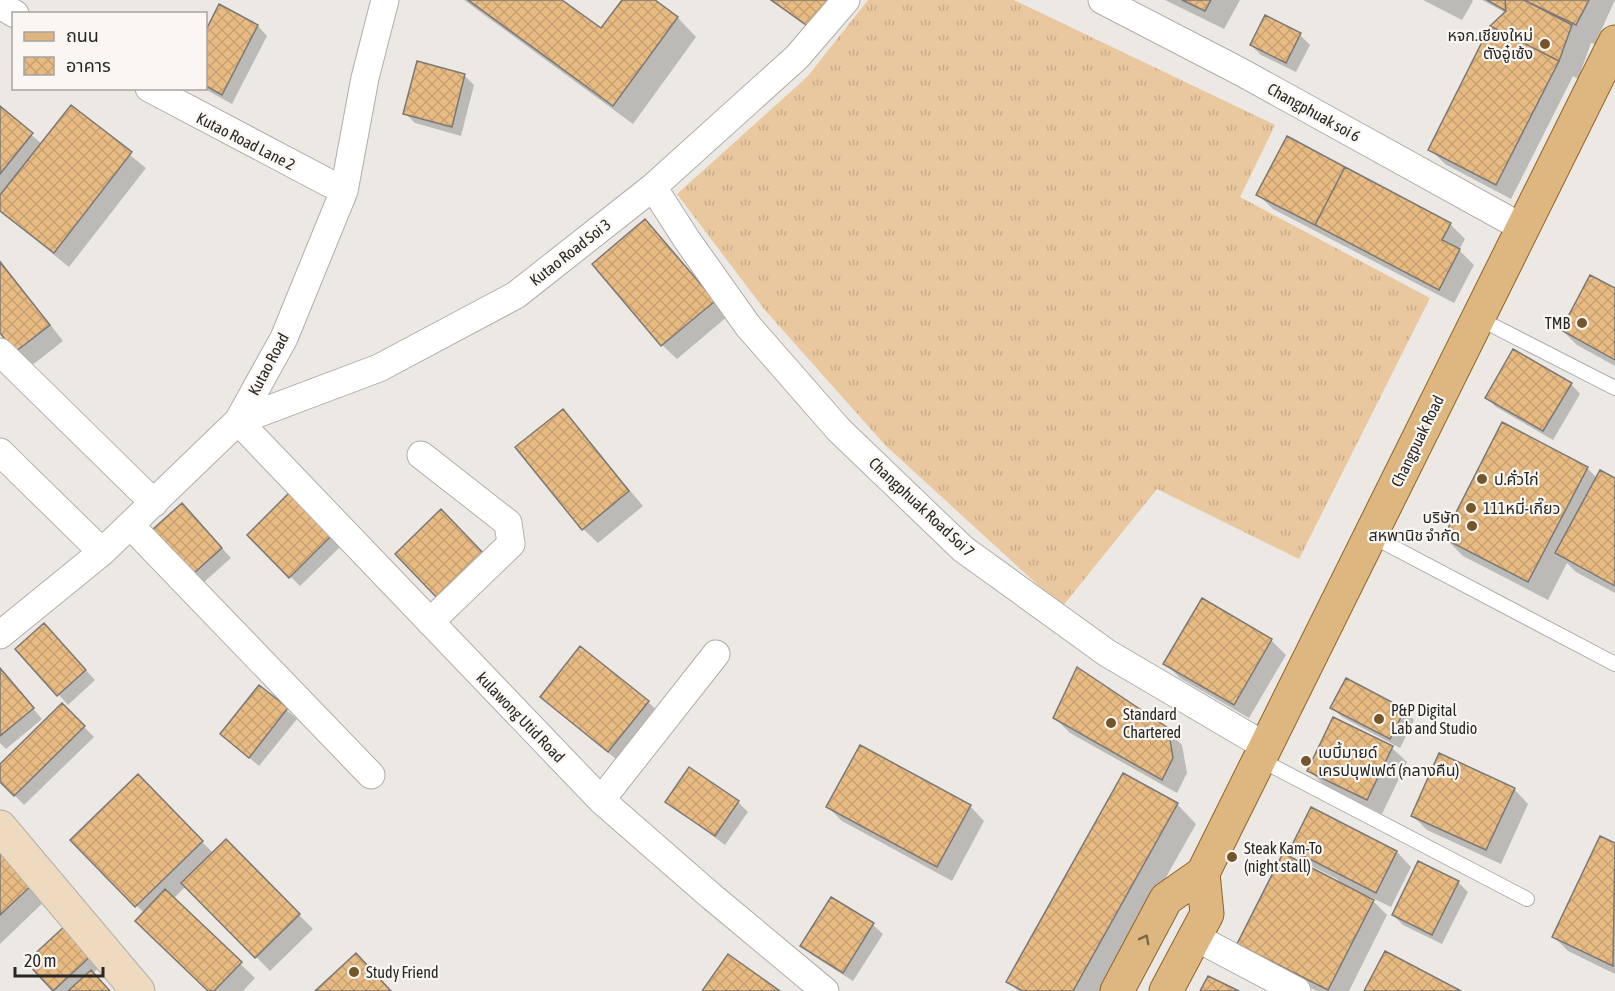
<svg xmlns="http://www.w3.org/2000/svg" width="1615" height="991" font-family="'Asap Condensed','Noto Sans Thai',sans-serif">
  <style>
    .grass { fill: url(#grass-tufts) }
    .shadow { fill: #0003 }
    .building { fill: url(#building-cross-hatch); stroke: #7c7875; stroke-width: 1.5 }
    .lines { fill: none; stroke-linecap: round; stroke-linejoin: round }
    .lane-casing { stroke: #b1aea9; stroke-width: 16 }
    .street-casing { stroke: #b1aea9; stroke-width: 29 }
    .secondary-casing { stroke: #b1aea9; stroke-width: 35 }
    .primary-casing { stroke: #8f6528; stroke-width: 35 }
    .lane { stroke: #fff; stroke-width: 14 }
    .street { stroke: #fff; stroke-width: 27 }
    .secondary { stroke: #eedbbf; stroke-width: 33 }
    .primary { stroke: #ddb77f; stroke-width: 33 }
    .oneway { stroke: #79684e }
    .poi-dot { fill: #75552b; stroke: #faf6f2; stroke-width: 2 }
    .labels { text-anchor: middle; stroke-width: 4.5; stroke-linejoin: round; paint-order: stroke }
    .poi-label { font-size: 16px; fill: #282725; stroke: #faf6f2; text-anchor: start }
    .street-label { font-size: 16px; fill: #282725; stroke: #faf6f2 }
  </style>
  <defs>
    <pattern id="grass-tufts" width="24" height="20" patternUnits="userSpaceOnUse" patternTransform="scale(1.5)"><rect width="24" height="20" fill="#e9c79f"/><path d="M3 7l-1-3M5 7V3M7 7l1-3M15 17l-1-3M17 17v-4M19 17l1-3" fill="none" stroke="#c8ab89"/></pattern>
    <pattern id="building-cross-hatch" width="8" height="8" patternUnits="userSpaceOnUse" patternTransform="scale(1.5)"><rect width="8" height="8" fill="#e8bb83"/><path d="M0 0l8 8M0 8l8-8" fill="none" stroke="#c7a171"/></pattern>
  </defs>
  <rect width="100%" height="100%" fill="#ece9e4"/>
  <!-- grass -->
  <path class="grass" d="M 868,0 L 1014,0 L 1275,125 L 1240,197 L 1430,298 L 1299,559 L 1157,489 L 1062,607 L 885,445 L 764,309 L 677,194 L 807,77 Z"/>
  <!-- shadow -->
  <path class="shadow" d="M 464,0 L 559,0 L 601,31 L 624,0 L 653,0 L 678,18 L 696,37 L 633,124 Z
    M 770,0 L 845,0 L 820,36 Z
    M 1165,0 L 1240,0 L 1224,29 Z
    M 1423,0 L 1472,0 L 1473,1 L 1462,20 Z
    M 1482,0 L 1615,0 L 1595,44 L 1591,43 L 1578,79 L 1573,76 L 1511,199 L 1445,164 L 1430,149 L 1506,13 Z
    M 220,6 L 258,26 L 267,36 L 232,104 L 203,88 L 206,88 L 206,33 Z
    M 1265,17 L 1300,35 L 1310,45 L 1296,72 L 1261,55 L 1251,45 Z
    M 464,75 L 474,85 L 461,136 L 415,123 L 405,113 Z
    M 71,107 L 146,168 L 69,267 L 0,211 L 0,108 L 42,144 Z
    M 1258,195 L 1450,224 L 1465,239 L 1459,250 L 1474,265 L 1454,303 L 1273,209 Z
    M 645,221 L 728,316 L 677,359 L 662,345 Z
    M 0,260 L 63,341 L 31,366 L 0,331 Z
    M 1615,290 L 1615,366 L 1577,345 L 1562,330 Z
    M 1571,384 L 1580,394 L 1553,440 L 1496,407 L 1487,398 Z
    M 563,411 L 643,506 L 598,543 L 583,529 Z
    M 1587,468 L 1597,478 L 1615,480 L 1615,593 L 1576,572 L 1567,563 L 1548,600 L 1463,556 L 1444,537 Z
    M 289,495 L 340,547 L 300,586 L 249,535 Z
    M 192,515 L 231,558 L 203,583 L 194,573 Z
    M 53,635 L 95,680 L 68,705 L 17,649 Z
    M 1271,640 L 1286,655 L 1249,718 L 1180,678 L 1165,663 Z
    M 0,670 L 42,719 L 6,749 L 0,743 Z
    M 1347,680 L 1405,710 L 1414,720 L 1400,748 L 1342,717 L 1332,708 Z
    M 259,687 L 297,719 L 259,766 L 222,734 Z
    M 542,697 L 648,702 L 663,716 L 623,765 Z
    M 62,705 L 94,737 L 24,805 L 0,780 L 0,766 Z
    M 1055,718 L 1167,730 L 1182,745 L 1187,773 L 1177,793 L 1070,733 Z
    M 1392,748 L 1407,762 L 1382,814 L 1324,785 L 1309,770 Z
    M 138,776 L 214,854 L 226,841 L 313,929 L 270,971 L 186,886 L 173,899 L 255,978 L 243,991 L 210,991 L 144,913 L 73,840 Z
    M 1514,789 L 1528,804 L 1501,864 L 1427,830 L 1413,816 Z
    M 667,802 L 738,802 L 748,812 L 725,845 Z
    M 1177,804 L 1196,824 L 1102,991 L 1018,991 L 1008,981 Z
    M 970,806 L 984,821 L 952,881 L 842,821 L 828,807 Z
    M 1312,809 L 1397,852 L 1411,867 L 1391,907 L 1368,896 L 1387,915 L 1349,991 L 1317,991 L 1254,958 L 1239,944 L 1338,883 L 1339,880 L 1306,863 L 1292,849 Z
    M 1601,838 L 1615,845 L 1615,974 L 1568,951 L 1554,937 Z
    M 0,846 L 49,897 L 0,944 Z
    M 1458,882 L 1468,892 L 1442,944 L 1403,925 L 1393,915 Z
    M 873,925 L 883,934 L 853,981 L 812,955 L 802,946 Z
    M 67,926 L 103,964 L 92,974 L 109,991 L 55,991 L 28,962 Z"/>
  <!-- building -->
  <path class="building" d="M 468,0 L 562,0 L 601,28 L 622,0 L 655,0 L 678,17 L 613,106 Z
    M 771,0 L 828,0 L 809,27 Z
    M 1182,0 L 1211,0 L 1205,11 Z
    M 1487,0 L 1505,0 L 1506,11 Z
    M 1505,0 L 1524,0 L 1572,25 L 1559,61 L 1490,26 L 1506,11 Z
    M 1524,0 L 1589,0 L 1576,25 Z
    M 219,4 L 258,25 L 222,95 L 206,86 L 206,30 Z
    M 1265,15 L 1301,33 L 1286,63 L 1250,45 Z
    M 1490,26 L 1559,61 L 1496,185 L 1428,150 Z
    M 417,61 L 465,74 L 452,127 L 403,114 Z
    M 71,105 L 132,152 L 54,253 L 0,211 L 0,195 Z
    M 0,106 L 33,133 L 0,174 Z
    M 1287,136 L 1345,167 L 1315,225 L 1256,195 Z
    M 1345,167 L 1451,223 L 1442,240 L 1460,249 L 1439,290 L 1315,225 Z
    M 645,219 L 715,301 L 661,346 L 592,264 Z
    M 0,262 L 50,325 L 15,352 L 0,333 Z
    M 1590,275 L 1615,288 L 1615,360 L 1561,330 Z
    M 1513,349 L 1572,383 L 1543,431 L 1485,398 Z
    M 563,409 L 629,491 L 582,530 L 515,447 Z
    M 1502,422 L 1588,467 L 1528,582 L 1443,538 Z
    M 1600,470 L 1615,478 L 1615,586 L 1555,553 Z
    M 289,493 L 331,536 L 289,578 L 247,535 Z
    M 182,503 L 222,548 L 193,574 L 152,530 Z
    M 441,509 L 486,556 L 440,601 L 395,554 Z
    M 1202,598 L 1272,639 L 1234,705 L 1163,664 Z
    M 44,623 L 86,670 L 57,696 L 15,649 Z
    M 580,646 L 649,701 L 608,752 L 540,697 Z
    M 1077,667 L 1168,728 L 1173,758 L 1162,780 L 1053,718 Z
    M 0,668 L 34,708 L 0,736 Z
    M 1346,678 L 1405,709 L 1390,739 L 1330,708 Z
    M 259,685 L 288,708 L 249,758 L 220,734 Z
    M 62,703 L 85,726 L 14,796 L 0,782 L 0,764 Z
    M 1333,717 L 1393,746 L 1367,800 L 1307,771 Z
    M 860,745 L 971,805 L 937,867 L 826,807 Z
    M 1439,753 L 1515,788 L 1486,850 L 1411,816 Z
    M 689,767 L 739,801 L 715,836 L 665,802 Z
    M 1123,773 L 1178,803 L 1073,991 L 1023,991 L 1006,982 Z
    M 138,774 L 203,841 L 135,907 L 70,840 Z
    M 1311,807 L 1397,851 L 1376,893 L 1290,849 Z
    M 1600,836 L 1615,843 L 1613,966 L 1552,937 Z
    M 226,839 L 300,914 L 255,958 L 181,883 Z
    M 0,845 L 35,882 L 0,915 Z
    M 1283,853 L 1374,900 L 1328,990 L 1237,944 Z
    M 1418,861 L 1459,881 L 1432,935 L 1392,915 Z
    M 165,889 L 242,962 L 214,991 L 208,991 L 135,921 Z
    M 831,897 L 874,923 L 843,973 L 800,946 Z
    M 67,924 L 94,953 L 53,991 L 26,962 Z
    M 1385,951 L 1461,991 L 1364,991 Z
    M 356,953 L 391,991 L 315,991 Z
    M 728,954 L 780,991 L 702,991 Z
    M 91,970 L 110,991 L 68,991 Z
    M 1208,976 L 1239,991 L 1200,991 Z"/>
  <g class="lines">
    <!-- lane casing -->
    <g class="lane-casing">
      <path id="lane" d="M 1478,318 L 1615,388
        M 1370,535 L 1615,664
        M 1259,759 L 1527,899"/>
    </g>
    <!-- street casing -->
    <g class="street-casing">
      <path id="street" d="M 1102,0 L 1241,72 L 1523,228
        M 0,5 L 15,14
        M 149,88 L 344,191
        M 653,187 L 687,240 L 748,326 L 839,430 L 963,549 L 1107,653 L 1265,746
        M 0,352 L 154,503
        M 0,452 L 102,552
        M 421,455 L 508,523 L 511,544 L 430,622
        M 130,525 L 371,775
        M 0,635 L 102,552 L 238,421 L 284,338 L 344,191 L 365,78 L 385,0
        M 601,800 L 716,654
        M 1195,937 L 1297,991
        M 825,991 L 711,896 L 601,800 L 238,421 L 379,368 L 516,295 L 653,187 L 797,57 L 846,0"/>
    </g>
    <!-- secondary casing -->
    <g class="secondary-casing">
      <path id="secondary" d="M 0,827 L 138,991"/>
    </g>
    <!-- primary casing -->
    <g class="primary-casing">
      <path id="primary" d="M 1117,991 L 1166,899 L 1203,873 L 1615,42
        M 1166,991 L 1207,914 L 1203,873"/>
    </g>
    <!-- lane -->
    <use href="#lane" class="lane"/>
    <!-- street -->
    <use href="#street" class="street"/>
    <!-- secondary -->
    <use href="#secondary" class="secondary"/>
    <!-- primary -->
    <use href="#primary" class="primary"/>
  </g>
  <!-- one-way arrows -->
  <defs><path id="oneway-chevron" d="M-2-3.5L2.5 0L-2 3.5" fill="none" stroke-width="1.6" stroke-linecap="round" stroke-linejoin="round" transform="scale(1.5)"/></defs>
  <use class="oneway" href="#oneway-chevron" transform="translate(1145 939) rotate(-62)"/>
  <!-- markers -->
  <g class="poi-dot">
    <circle cx="1545" cy="44" r="6"/>
    <circle cx="1582" cy="323" r="6"/>
    <circle cx="1482" cy="479" r="6"/>
    <circle cx="1471" cy="508" r="6"/>
    <circle cx="1472" cy="526" r="6"/>
    <circle cx="1379" cy="719" r="6"/>
    <circle cx="1111" cy="723" r="6"/>
    <circle cx="1306" cy="761" r="6"/>
    <circle cx="1232" cy="857" r="6"/>
    <circle cx="354" cy="972" r="6"/>
  </g>
  <g class="labels">
    <!-- poi labels -->
    <g class="poi-label">
      <text x="1533" y="41" text-anchor="end">หจก.เชียงใหม่<tspan x="1533" dy="18">ตังอู๋เซ้ง</tspan></text>
      <text x="1570" y="329" text-anchor="end">TMB</text>
      <text x="1494" y="485">ป.คั๋วไก่</text>
      <text x="1483" y="514">111หมี่-เกี๊ยว</text>
      <text x="1460" y="523" text-anchor="end">บริษัท<tspan x="1460" dy="18">สหพานิช จำกัด</tspan></text>
      <text x="1391" y="716">P&amp;P Digital<tspan x="1391" dy="18">Lab and Studio</tspan></text>
      <text x="1123" y="720">Standard<tspan x="1123" dy="18">Chartered</tspan></text>
      <text x="1318" y="758">เบบี้มายด์<tspan x="1318" dy="18">เครปบุฟเฟต์ (กลางคืน)</tspan></text>
      <text x="1244" y="854">Steak Kam-To<tspan x="1244" dy="18">(night stall)</tspan></text>
      <text x="366" y="978">Study Friend</text>
    </g>
    <!-- street labels -->
    <g class="street-label">
      <text transform="translate(1314 112) rotate(29)" y="6">Changphuak soi 6</text>
      <text transform="translate(246 141) rotate(27)" y="6">Kutao Road Lane 2</text>
      <text transform="translate(570 252) rotate(-38)" y="6">Kutao Road Soi 3</text>
      <text transform="translate(268 364) rotate(-62)" y="6">Kutao Road</text>
      <text transform="translate(1417 441) rotate(-64)" y="6">Changpuak Road</text>
      <text transform="translate(922 507) rotate(43)" y="6">Changphuak Road Soi 7</text>
      <text transform="translate(521 717) rotate(46)" y="6">kulawong Utid Road</text>
    </g>
  </g>
  <!-- legend -->
  <rect x="12" y="12" width="195" height="78" fill="#faf6f2" stroke="#a6a3a0" stroke-width="1.5"/>
  <rect x="24" y="32" width="30" height="9" fill="#ddb77f" stroke="#a6a3a0" stroke-width="1.5"/>
  <text x="66" y="42" font-size="18" fill="#282725">ถนน</text>
  <rect x="24" y="57" width="30" height="18" fill="url(#building-cross-hatch)" stroke="#a6a3a0" stroke-width="1.5"/>
  <text x="66" y="72" font-size="18" fill="#282725">อาคาร</text>
  <!-- scale -->
  <path d="M15 967v9h88v-9" fill="none" stroke="#282725" stroke-width="3"/>
  <text x="24" y="967" font-size="18" fill="#282725" stroke="#faf6f2" stroke-width="4.5" paint-order="stroke">20 m</text>
</svg>
